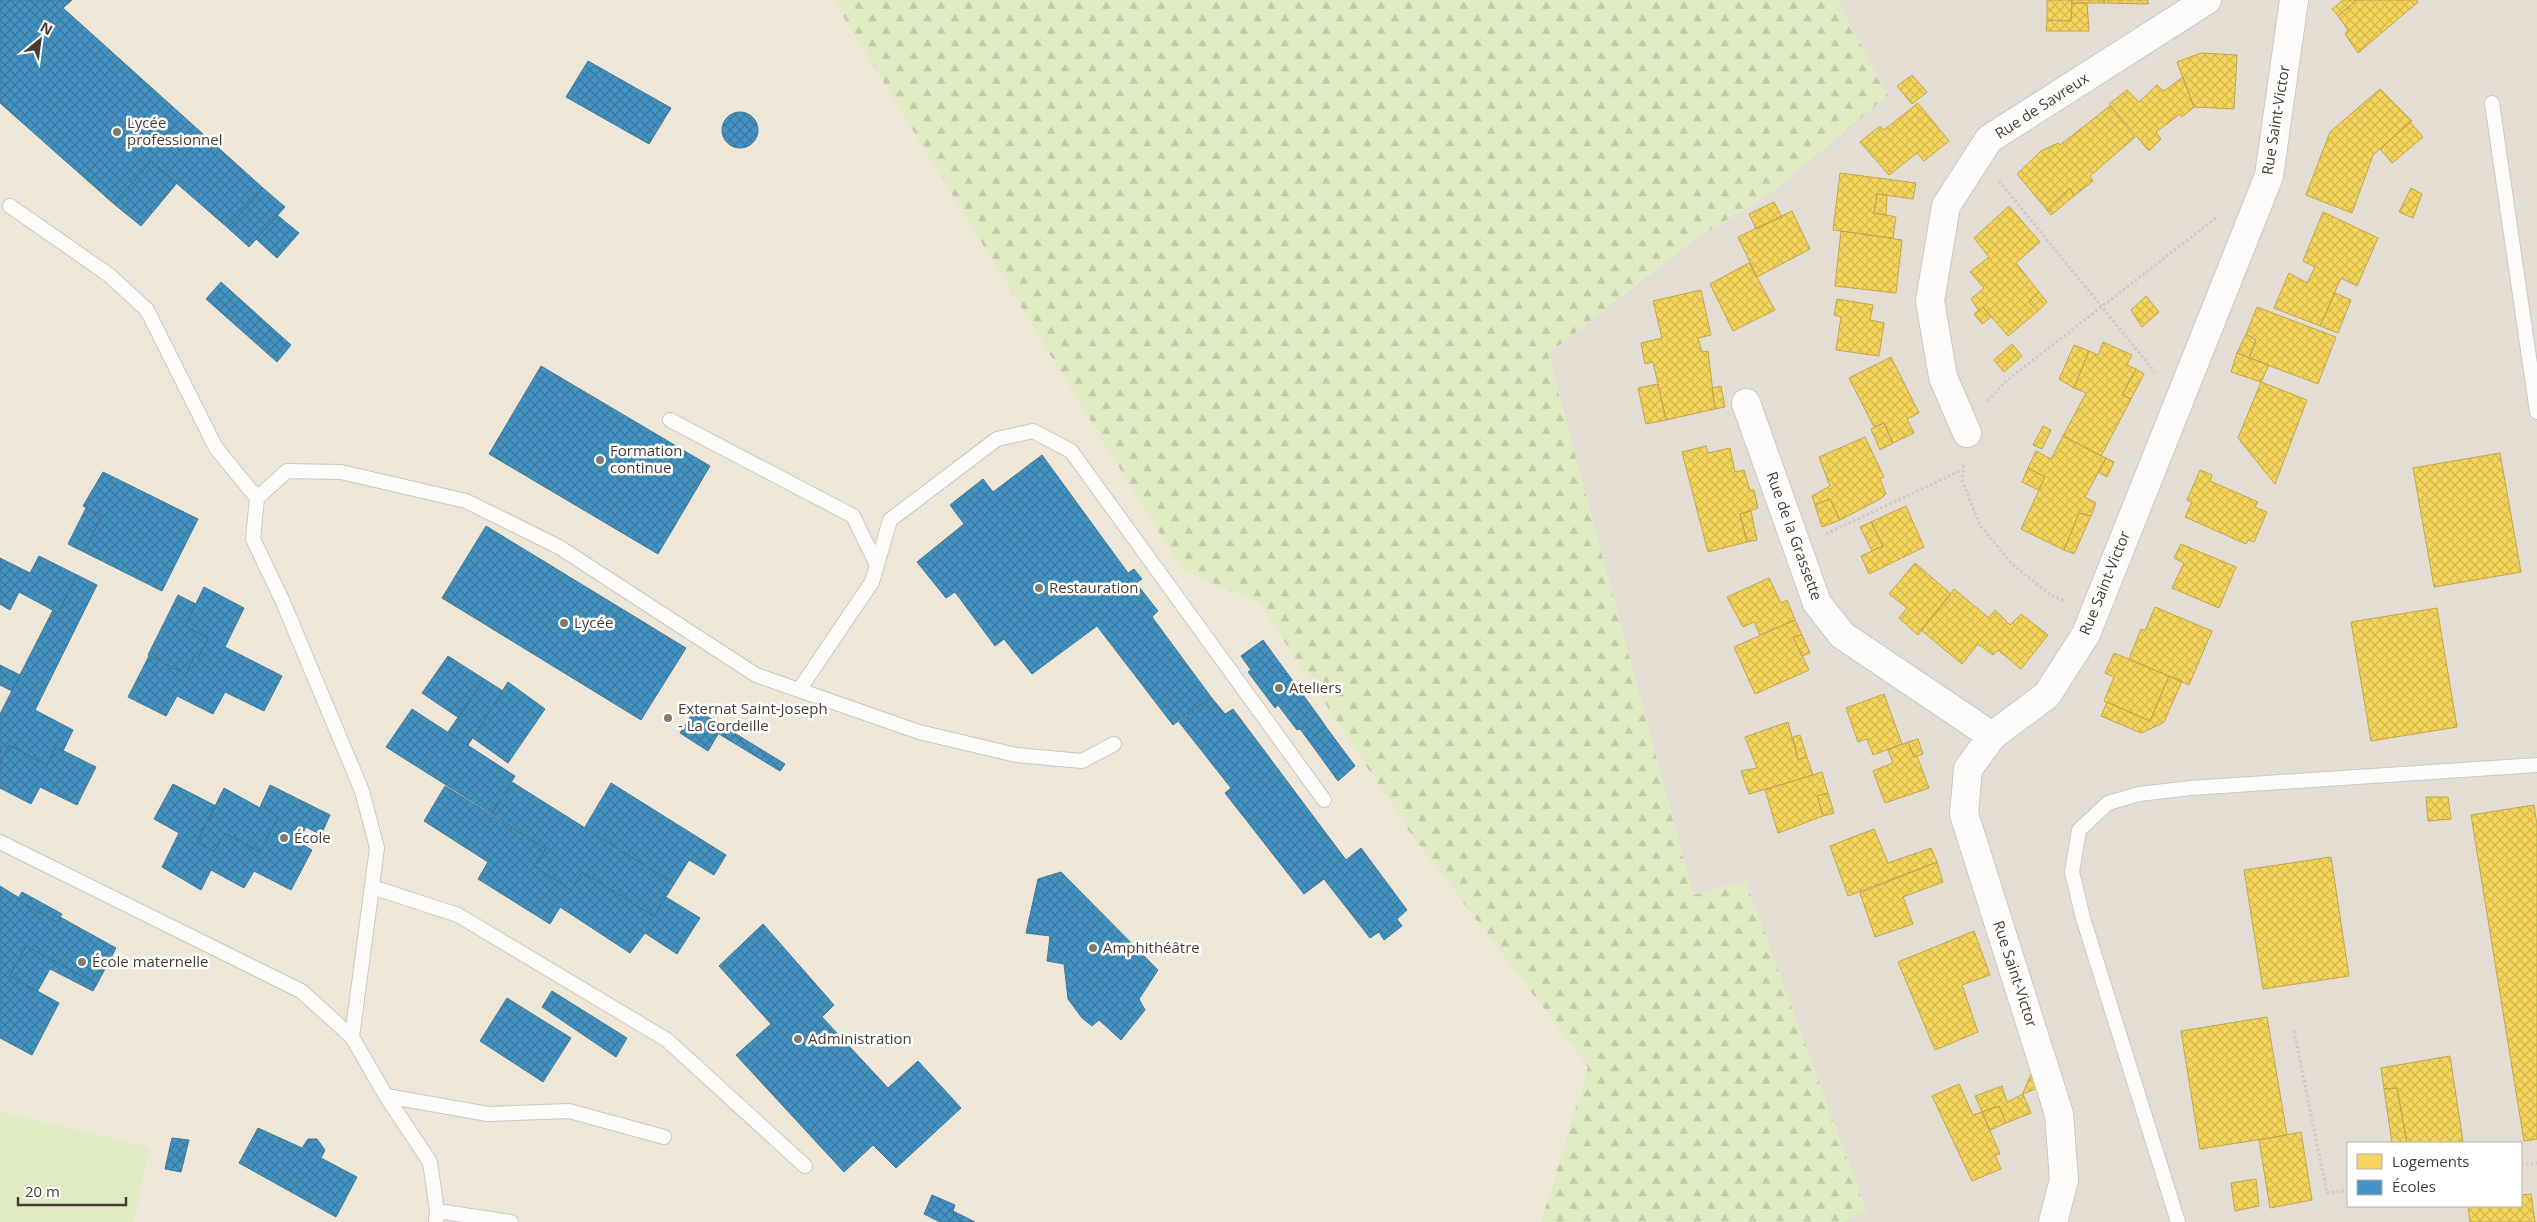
<svg xmlns="http://www.w3.org/2000/svg" width="2537" height="1222" font-family="'Open Sans',sans-serif">
  <style>
    .residential { fill: #e4ddd3; fill-rule: evenodd }
    .education { fill: #eee6d7 }
    .grass { fill: #dfecc3 }
    .forest { fill: url(#forest-firs) }
    .homes { fill: url(#homes-cross-hatch); stroke: #c1a74f }
    .schools { fill: url(#schools-cross-hatch); stroke: #447998 }
    .lines { fill: none; stroke-linecap: round; stroke-linejoin: round }
    .lane-casing { stroke: #cbc8c2; stroke-width: 16 }
    .street-casing { stroke: #cbc8c2; stroke-width: 30 }
    .path { stroke: #cecac5; stroke-width: 3; stroke-dasharray: 2.5 2.5; stroke-linecap: butt }
    .lane { stroke: #fdfcfb; stroke-width: 14 }
    .street { stroke: #fdfcfb; stroke-width: 28 }
    .poi-dot { fill: #807a71; stroke: #fff; stroke-width: 2 }
    .labels { text-anchor: middle; stroke-width: 5; stroke-linejoin: round; paint-order: stroke }
    .street-label { font-size: 15px; fill: #453c32; stroke: #fff }
    .poi-label { font-size: 15px; fill: #453c32; stroke: #fff; text-anchor: start }
  </style>
  <defs>
    <pattern id="forest-firs" width="22" height="20" patternUnits="userSpaceOnUse" patternTransform="scale(1.25)"><rect width="22" height="20" fill="#dfecc3"/><path d="M5 1l3.5 6h-7zM16 11l3.5 6h-7z" fill="#c1cba8"/></pattern>
    <pattern id="homes-cross-hatch" width="8" height="8" patternUnits="userSpaceOnUse" patternTransform="scale(1.25)"><rect width="8" height="8" fill="#f6d55c"/><path d="M0 0l8 8M0 8l8-8" fill="none" stroke="#d4b850"/></pattern>
    <pattern id="schools-cross-hatch" width="8" height="8" patternUnits="userSpaceOnUse" patternTransform="scale(1.25)"><rect width="8" height="8" fill="#4393c3"/><path d="M0 0l8 8M0 8l8-8" fill="none" stroke="#3a799f"/></pattern>
  </defs>
  <rect width="100%" height="100%" fill="#efece6"/>
  <!-- residential -->
  <path class="residential" d="M 1837,0 L 2537,0 L 2537,1222 L 1842,1222 L 1866,1210 L 1745,882 L 1693,895 L 1548,354 L 1692,241 L 1771,193 L 1887,95 ZM 2348,1143 L 2521,1143 L 2521,1206 L 2348,1206 Z"/>
  <!-- education -->
  <path class="education" d="M 0,0 L 833,0 L 1182,570 L 1259,603 L 1411,834 L 1588,1067 L 1541,1222 L 0,1222 Z"/>
  <!-- grass -->
  <path class="grass" d="M 0,1112 L 150,1147 L 133,1222 L 0,1222 Z"/>
  <!-- forest -->
  <path class="forest" d="M 833,0 L 1837,0 L 1888,95 L 1771,193 L 1692,241 L 1548,354 L 1693,895 L 1746,882 L 1866,1211 L 1842,1222 L 1541,1222 L 1588,1067 L 1411,834 L 1259,603 L 1182,570 Z"/>
  <!-- homes -->
  <path class="homes" d="M 2047,0 L 2072,0 L 2071,21 L 2047,20 Z
    M 2072,0 L 2104,0 L 2104,3 L 2072,3 Z
    M 2104,0 L 2148,0 L 2148,4 L 2104,3 Z
    M 2343,0 L 2357,0 L 2338,16 L 2332,9 Z
    M 2357,0 L 2417,0 L 2418,2 L 2358,53 L 2345,34 L 2348,30 L 2338,16 Z
    M 2072,3 L 2087,3 L 2089,31 L 2046,31 L 2047,20 L 2071,21 Z
    M 2201,53 L 2237,55 L 2234,109 L 2194,107 L 2177,62 Z
    M 1912,75 L 1927,92 L 1912,104 L 1897,86 Z
    M 2183,77 L 2194,107 L 2182,117 L 2180,114 L 2156,132 L 2161,139 L 2149,151 L 2109,104 L 2127,90 L 2139,102 L 2157,85 L 2164,91 Z
    M 2380,89 L 2412,121 L 2373,155 L 2352,213 L 2306,195 L 2330,132 Z
    M 1918,103 L 1949,141 L 1924,161 L 1917,153 L 1889,175 L 1860,142 L 1880,126 L 1884,130 Z
    M 2110,106 L 2135,137 L 2090,176 L 2093,181 L 2074,196 L 2070,188 L 2047,210 L 2017,174 L 2041,151 L 2058,143 L 2060,145 Z
    M 2410,122 L 2423,137 L 2392,163 L 2380,149 Z
    M 1840,173 L 1916,183 L 1913,199 L 1877,194 L 1874,213 L 1896,217 L 1893,238 L 1833,230 Z
    M 2070,188 L 2074,196 L 2051,215 L 2047,210 Z
    M 2411,188 L 2422,194 L 2413,218 L 2399,212 Z
    M 1877,194 L 1887,195 L 1886,215 L 1874,213 Z
    M 1774,202 L 1782,217 L 1756,229 L 1749,214 Z
    M 2009,206 L 2040,242 L 2016,263 L 2039,292 L 2029,302 L 2038,311 L 2008,336 L 1983,307 L 1979,311 L 1971,299 L 1984,288 L 1970,272 L 1989,257 L 1974,238 Z
    M 1792,211 L 1810,249 L 1757,277 L 1738,237 Z
    M 2323,212 L 2378,238 L 2357,286 L 2341,278 L 2320,326 L 2274,308 L 2289,273 L 2307,283 L 2315,267 L 2303,261 Z
    M 1841,231 L 1902,240 L 1896,293 L 1835,286 Z
    M 1749,263 L 1775,310 L 1733,331 L 1710,284 Z
    M 1701,290 L 1711,335 L 1698,338 L 1702,352 L 1708,351 L 1715,409 L 1666,420 L 1653,362 L 1645,364 L 1641,343 L 1662,338 L 1653,301 Z
    M 2039,292 L 2047,302 L 2038,311 L 2029,302 Z
    M 2335,293 L 2351,300 L 2338,333 L 2320,326 Z
    M 2146,296 L 2159,312 L 2142,327 L 2131,310 Z
    M 1837,299 L 1873,305 L 1870,320 L 1884,323 L 1879,356 L 1836,350 L 1841,317 L 1834,315 Z
    M 1983,307 L 1991,317 L 1982,324 L 1974,314 Z
    M 2257,307 L 2336,337 L 2318,384 L 2249,358 L 2256,340 L 2246,334 Z
    M 2246,334 L 2256,340 L 2249,358 L 2237,353 Z
    M 2103,342 L 2132,355 L 2127,365 L 2136,369 L 2122,395 L 2131,399 L 2101,456 L 2063,436 L 2086,393 L 2074,388 L 2089,351 L 2098,355 Z
    M 2012,344 L 2022,356 L 2004,372 L 1994,360 Z
    M 2074,345 L 2089,351 L 2074,388 L 2059,379 Z
    M 2237,353 L 2269,365 L 2261,382 L 2231,372 Z
    M 1891,357 L 1919,413 L 1907,419 L 1914,433 L 1893,443 L 1884,423 L 1874,427 L 1849,378 Z
    M 2136,369 L 2144,374 L 2131,399 L 2122,395 Z
    M 2261,382 L 2307,400 L 2275,484 L 2238,438 Z
    M 1658,384 L 1666,420 L 1646,424 L 1638,388 Z
    M 1721,386 L 1725,407 L 1715,409 L 1712,388 Z
    M 1884,423 L 1893,443 L 1880,450 L 1871,429 Z
    M 2043,426 L 2051,430 L 2042,449 L 2033,445 Z
    M 2063,436 L 2106,458 L 2085,497 L 2096,503 L 2091,516 L 2079,513 L 2064,550 L 2021,529 L 2045,477 L 2028,468 L 2036,451 L 2051,459 Z
    M 1865,437 L 1884,477 L 1880,479 L 1886,494 L 1880,499 L 1840,520 L 1830,499 L 1815,505 L 1812,496 L 1830,486 L 1819,457 Z
    M 1706,446 L 1708,453 L 1730,448 L 1735,472 L 1744,470 L 1750,490 L 1754,490 L 1758,508 L 1740,514 L 1747,542 L 1708,552 L 1682,452 Z
    M 2500,453 L 2521,572 L 2434,587 L 2413,468 Z
    M 2106,458 L 2114,462 L 2107,477 L 2098,472 Z
    M 2028,468 L 2045,477 L 2038,490 L 2022,482 Z
    M 2200,470 L 2212,475 L 2210,481 L 2258,502 L 2255,507 L 2267,512 L 2254,542 L 2248,540 L 2246,544 L 2185,517 L 2192,502 L 2187,500 Z
    M 1830,499 L 1840,520 L 1822,527 L 1815,505 Z
    M 1906,506 L 1924,547 L 1869,574 L 1861,556 L 1883,546 L 1871,522 Z
    M 1751,511 L 1757,540 L 1747,542 L 1740,514 Z
    M 2079,513 L 2091,516 L 2074,554 L 2064,550 Z
    M 1871,522 L 1883,546 L 1872,551 L 1860,527 Z
    M 2181,544 L 2236,567 L 2219,608 L 2172,588 L 2184,563 L 2174,558 Z
    M 1915,563 L 1951,594 L 1918,635 L 1899,618 L 1907,608 L 1889,594 Z
    M 1769,578 L 1781,603 L 1787,600 L 1795,620 L 1760,635 L 1754,622 L 1743,627 L 1727,597 Z
    M 1954,589 L 1989,618 L 1995,610 L 2010,625 L 2021,614 L 2048,635 L 2021,669 L 1998,650 L 1993,655 L 1978,644 L 1962,664 L 1921,630 Z
    M 2155,607 L 2212,631 L 2189,685 L 2129,659 L 2141,629 L 2145,631 Z
    M 2437,608 L 2457,727 L 2371,741 L 2351,622 Z
    M 1795,620 L 1802,635 L 1793,637 L 1809,670 L 1755,694 L 1734,647 Z
    M 1802,635 L 1810,653 L 1802,656 L 1793,637 Z
    M 2114,653 L 2169,676 L 2150,721 L 2104,701 L 2114,677 L 2105,673 Z
    M 2169,676 L 2182,681 L 2164,722 L 2159,725 L 2141,733 L 2101,716 L 2107,702 L 2150,721 Z
    M 1884,694 L 1902,744 L 1873,755 L 1867,739 L 1858,742 L 1846,708 Z
    M 1788,722 L 1798,760 L 1807,757 L 1813,775 L 1749,794 L 1741,771 L 1757,768 L 1745,737 Z
    M 1800,735 L 1807,757 L 1798,760 L 1793,737 Z
    M 1918,739 L 1923,754 L 1914,757 L 1908,742 Z
    M 1908,742 L 1914,757 L 1917,756 L 1929,788 L 1885,803 L 1873,771 L 1893,763 L 1888,750 Z
    M 1822,772 L 1828,793 L 1817,796 L 1823,816 L 1778,833 L 1765,790 Z
    M 1828,793 L 1834,813 L 1823,816 L 1817,796 Z
    M 2426,797 L 2448,797 L 2451,819 L 2428,821 Z
    M 2534,805 L 2537,825 L 2537,1139 L 2524,1141 L 2471,815 Z
    M 1874,829 L 1888,863 L 1931,848 L 1937,862 L 1848,896 L 1830,846 Z
    M 2331,857 L 2349,976 L 2263,989 L 2244,870 Z
    M 1937,862 L 1943,882 L 1903,897 L 1913,924 L 1875,937 L 1860,893 Z
    M 1974,931 L 1990,975 L 1962,985 L 1978,1032 L 1935,1050 L 1898,962 Z
    M 2267,1017 L 2287,1135 L 2200,1149 L 2181,1031 Z
    M 2450,1056 L 2463,1142 L 2407,1143 L 2397,1088 L 2384,1089 L 2381,1068 Z
    M 2033,1070 L 2042,1086 L 2023,1094 L 2023,1093 Z
    M 1959,1084 L 1973,1115 L 1982,1112 L 2000,1154 L 1995,1155 L 2001,1169 L 1972,1181 L 1932,1096 Z
    M 2002,1086 L 2007,1102 L 2023,1094 L 2031,1113 L 2006,1123 L 1999,1106 L 1982,1112 L 1975,1096 Z
    M 2397,1088 L 2407,1143 L 2392,1143 L 2384,1089 Z
    M 1999,1106 L 2006,1123 L 1990,1130 L 1982,1112 Z
    M 2301,1132 L 2312,1200 L 2270,1208 L 2259,1140 Z
    M 2256,1179 L 2259,1206 L 2235,1211 L 2231,1183 Z
    M 2531,1194 L 2535,1222 L 2470,1222 L 2468,1206 L 2521,1206 L 2521,1195 Z"/>
  <!-- schools -->
  <path class="schools" d="M 0,0 L 72,0 L 63,8 L 263,188 L 228,228 L 151,161 L 114,204 L 0,103 Z
    M 588,61 L 671,108 L 649,144 L 566,97 Z
    M722 130a18 18 0 1 1 36 0a18 18 0 1 1-36 0Z
    M 151,161 L 177,183 L 141,226 L 114,204 Z
    M 263,188 L 285,207 L 249,247 L 228,228 Z
    M 277,215 L 299,233 L 277,258 L 256,239 Z
    M 221,282 L 291,345 L 277,362 L 206,299 Z
    M 541,366 L 710,466 L 658,554 L 489,454 Z
    M 1042,455 L 1128,573 L 1134,569 L 1142,579 L 1136,583 L 1158,611 L 1152,617 L 1211,697 L 1173,725 L 1097,626 L 1032,674 L 1004,639 L 995,646 L 955,592 L 946,598 L 917,562 L 964,524 L 950,505 L 983,479 L 993,492 Z
    M 103,472 L 198,519 L 162,591 L 84,552 L 102,516 L 83,506 Z
    M 86,508 L 102,516 L 84,552 L 68,544 Z
    M 486,526 L 686,648 L 641,720 L 442,598 Z
    M 39,556 L 77,575 L 58,613 L 19,592 L 10,610 L 0,604 L 0,558 L 30,573 Z
    M 77,575 L 97,585 L 35,710 L 73,730 L 63,751 L 56,747 L 47,765 L 9,745 L 0,763 L 0,714 L 53,610 L 58,613 Z
    M 204,587 L 244,608 L 225,647 L 282,676 L 264,711 L 225,692 L 213,714 L 177,696 L 166,716 L 128,697 L 149,656 L 186,674 L 195,655 L 198,658 L 208,638 L 185,626 Z
    M 178,595 L 196,604 L 185,626 L 208,638 L 198,658 L 195,655 L 186,674 L 148,655 Z
    M 1263,640 L 1317,714 L 1300,729 L 1297,730 L 1278,705 L 1275,708 L 1248,672 L 1251,670 L 1241,656 Z
    M 448,656 L 484,679 L 459,718 L 422,693 Z
    M 0,665 L 20,675 L 12,691 L 0,685 Z
    M 484,679 L 503,691 L 468,745 L 448,732 Z
    M 508,682 L 545,709 L 508,763 L 473,738 Z
    M 1211,697 L 1225,714 L 1233,709 L 1346,860 L 1361,848 L 1407,910 L 1397,919 L 1402,926 L 1384,940 L 1379,932 L 1370,938 L 1324,879 L 1304,894 L 1225,793 L 1231,788 L 1179,722 Z
    M 412,709 L 515,776 L 492,814 L 386,747 Z
    M 695,709 L 723,726 L 708,751 L 680,733 Z
    M 1317,714 L 1326,727 L 1309,741 L 1300,729 Z
    M 723,726 L 785,764 L 780,771 L 719,734 Z
    M 1326,727 L 1355,766 L 1338,781 L 1309,741 Z
    M 9,745 L 47,765 L 56,747 L 96,767 L 77,805 L 40,787 L 31,804 L 0,788 L 0,763 Z
    M 512,782 L 674,884 L 654,916 L 582,872 L 571,890 L 534,866 L 546,849 L 492,814 Z
    M 611,783 L 726,855 L 714,875 L 689,860 L 674,884 L 585,827 Z
    M 173,784 L 216,806 L 197,842 L 214,852 L 225,833 L 260,852 L 278,817 L 261,805 L 270,785 L 330,815 L 321,835 L 306,827 L 298,842 L 312,850 L 291,890 L 254,871 L 244,888 L 211,870 L 201,890 L 162,867 L 179,833 L 154,819 Z
    M 445,786 L 546,849 L 534,866 L 571,890 L 582,872 L 654,916 L 666,897 L 700,918 L 677,954 L 645,933 L 630,953 L 560,907 L 550,924 L 478,879 L 488,862 L 424,821 Z
    M 224,788 L 260,808 L 261,805 L 278,817 L 260,852 L 225,833 L 214,852 L 197,842 Z
    M 1061,872 L 1158,970 L 1139,999 L 1145,1010 L 1121,1040 L 1099,1020 L 1092,1026 L 1082,1018 L 1068,999 L 1064,964 L 1047,961 L 1050,936 L 1026,933 L 1038,879 Z
    M 0,886 L 18,897 L 17,900 L 57,922 L 60,917 L 116,948 L 97,984 L 26,946 L 10,976 L 59,1003 L 32,1055 L 0,1038 Z
    M 22,892 L 62,914 L 57,922 L 17,900 Z
    M 763,924 L 834,1005 L 822,1017 L 888,1088 L 918,1061 L 961,1108 L 896,1168 L 873,1145 L 844,1172 L 736,1055 L 771,1024 L 719,966 Z
    M 26,946 L 97,984 L 93,991 L 50,969 L 37,992 L 10,976 Z
    M 552,991 L 627,1038 L 616,1057 L 542,1007 Z
    M 507,998 L 571,1038 L 543,1082 L 480,1041 Z
    M 258,1128 L 302,1148 L 308,1139 L 317,1139 L 325,1150 L 321,1158 L 357,1177 L 336,1217 L 239,1163 Z
    M 172,1138 L 189,1140 L 184,1160 L 169,1151 Z
    M 169,1151 L 184,1160 L 181,1172 L 165,1169 Z
    M 932,1195 L 955,1205 L 953,1211 L 975,1222 L 940,1222 L 924,1214 Z"/>
  <g class="lines">
    <!-- lane casing -->
    <g class="lane-casing">
      <path id="lane" d="M 2492,103 L 2537,412
        M 10,206 L 109,275 L 147,310 L 216,448 L 257,498
        M 670,420 L 853,516 L 877,565
        M 799,690 L 872,582 L 890,520 L 997,439 L 1033,431 L 1071,451 L 1324,800
        M 0,842 L 301,991 L 352,1037
        M 372,887 L 458,915 L 667,1040 L 805,1166
        M 386,1096 L 488,1114 L 569,1111 L 664,1137
        M 437,1211 L 511,1222
        M 436,1222 L 437,1211 L 430,1162 L 386,1096 L 352,1037 L 377,848 L 362,791 L 283,602 L 253,539 L 257,498 L 287,471 L 341,472 L 466,501 L 559,547 L 756,675 L 919,732 L 1016,755 L 1082,761 L 1114,744
        M 2178,1222 L 2083,918 L 2072,872 L 2079,830 L 2108,803 L 2139,794 L 2191,788 L 2537,765"/>
    </g>
    <!-- street casing -->
    <g class="street-casing">
      <path id="street" d="M 1746,403 L 1817,603 L 1842,635 L 1992,736
        M 1967,433 L 1943,377 L 1930,301 L 1946,206 L 1989,139 L 2207,0
        M 2053,1222 L 2064,1180 L 2059,1114 L 1964,814 L 1968,769 L 1992,736 L 2047,695 L 2086,634 L 2269,176 L 2294,0"/>
    </g>
    <!-- path -->
    <path class="path" d="M 1999,181 L 2155,372
      M 1988,401 L 2005,382 L 2217,217
      M 1964,465 L 1962,480 L 1980,525 L 2011,563 L 2051,595 L 2065,601
      M 1826,534 L 1962,470
      M 2294,1031 L 2327,1193 L 2348,1190
      M 2521,1165 L 2537,1163"/>
    <!-- lane -->
    <use href="#lane" class="lane"/>
    <!-- street -->
    <use href="#street" class="street"/>
  </g>
  <!-- markers -->
  <g class="poi-dot">
    <circle cx="117" cy="132" r="5"/>
    <circle cx="600" cy="460" r="5"/>
    <circle cx="1039" cy="588" r="5"/>
    <circle cx="564" cy="623" r="5"/>
    <circle cx="1279" cy="688" r="5"/>
    <circle cx="668" cy="718" r="5"/>
    <circle cx="284" cy="838" r="5"/>
    <circle cx="1093" cy="948" r="5"/>
    <circle cx="82" cy="962" r="5"/>
    <circle cx="798" cy="1039" r="5"/>
  </g>
  <g class="labels">
    <!-- street labels -->
    <g class="street-label">
      <text transform="translate(2042 106) rotate(-33)" y="5">Rue de Savreux</text>
      <text transform="translate(2276 120) rotate(-81)" y="5">Rue Saint-Victor</text>
      <text transform="translate(1794 536) rotate(70)" y="5">Rue de la Grassette</text>
      <text transform="translate(2105 583) rotate(-68)" y="5">Rue Saint-Victor</text>
      <text transform="translate(2015 974) rotate(72)" y="5">Rue Saint-Victor</text>
    </g>
    <!-- poi labels -->
    <g class="poi-label">
      <text x="127" y="128">Lycée<tspan x="127" dy="17">professionnel</tspan></text>
      <text x="610" y="456">Formation<tspan x="610" dy="17">continue</tspan></text>
      <text x="1049" y="593">Restauration</text>
      <text x="574" y="628">Lycée</text>
      <text x="1289" y="693">Ateliers</text>
      <text x="678" y="714">Externat Saint-Joseph<tspan x="678" dy="17">- La Cordeille</tspan></text>
      <text x="294" y="843">École</text>
      <text x="1103" y="953">Amphithéâtre</text>
      <text x="92" y="967">École maternelle</text>
      <text x="808" y="1044">Administration</text>
    </g>
  </g>
  <!-- legend -->
  <rect x="2347" y="1142" width="175" height="65" fill="#ffffff" stroke="#b5b1ad"/>
  <rect x="2357" y="1154" width="25" height="15" fill="#f6d55c" stroke="#b5b1ad"/>
  <text x="2392" y="1167" font-size="15" fill="#453c32">Logements</text>
  <rect x="2357" y="1180" width="25" height="15" fill="#4393c3" stroke="#b5b1ad"/>
  <text x="2392" y="1192" font-size="15" fill="#453c32">Écoles</text>
  <!-- north arrow -->
  <g transform="translate(40 40) rotate(29)" stroke="#ffffff" stroke-width="4" paint-order="stroke">
  <path d="M0-4L9 19L0 12L-9 19Z" fill="#453c32"/>
  <text y="-8" font-size="14" font-weight="bold" text-anchor="middle" fill="#453c32">N</text>
  </g>
  <!-- scale -->
  <path d="M18 1197v8h108v-8" fill="none" stroke="#453c32" stroke-width="2.5"/>
  <text x="25" y="1197" font-size="15" fill="#453c32" stroke="#ffffff" stroke-width="4" paint-order="stroke">20 m</text>
</svg>
